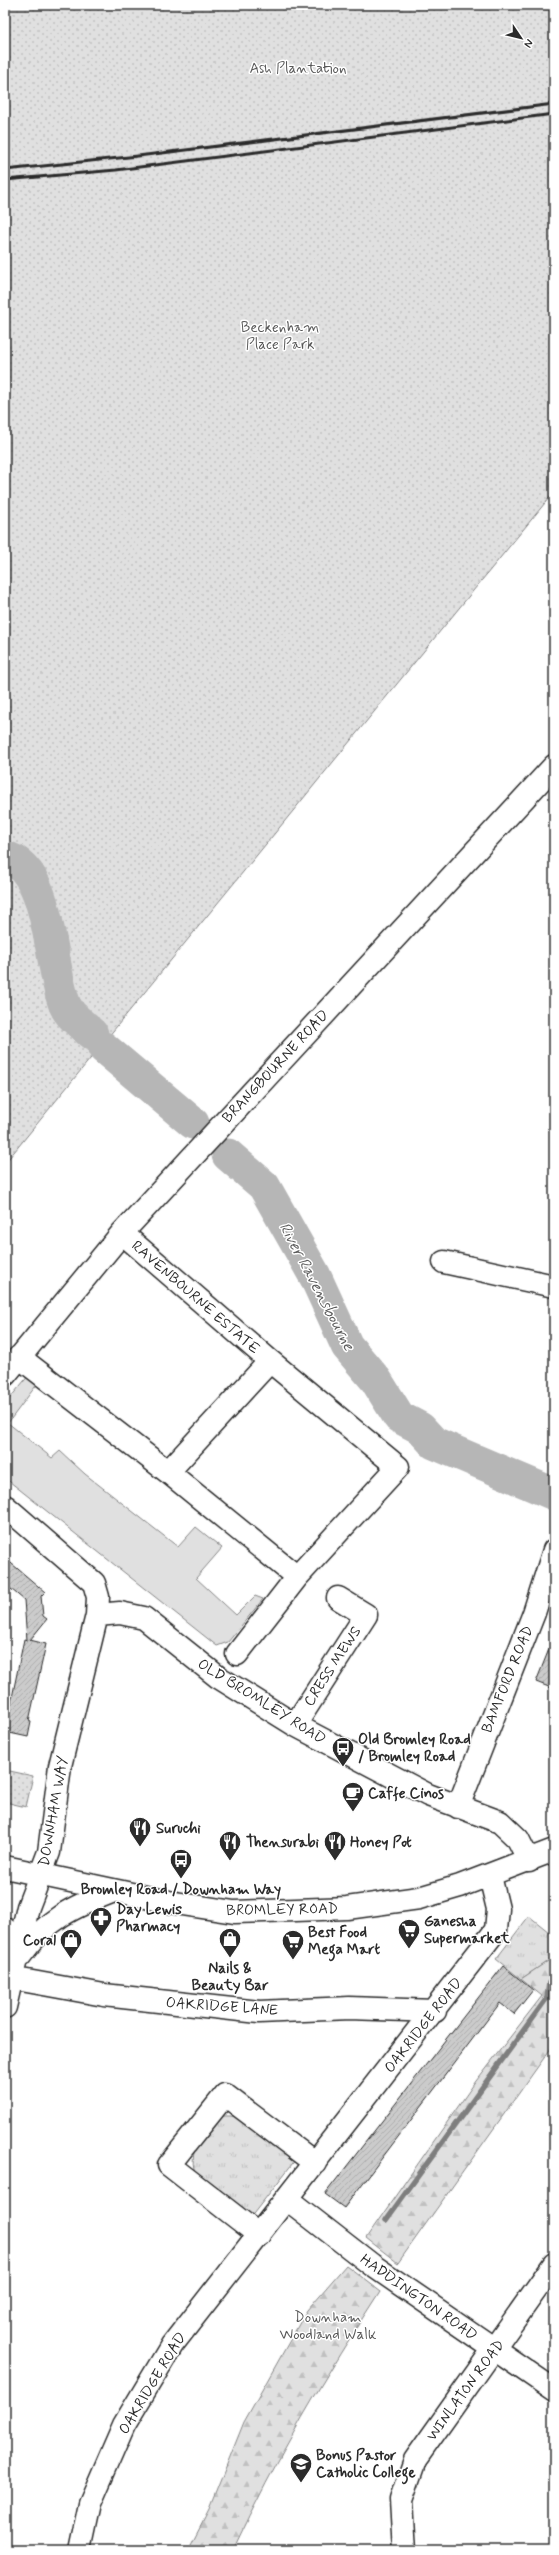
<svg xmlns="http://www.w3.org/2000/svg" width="559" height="2555" font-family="Mynerve,sans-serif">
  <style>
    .grass { fill: url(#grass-tufts); stroke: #868686 }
    .forest { fill: url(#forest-firs); stroke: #868686 }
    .park { fill: url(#park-dots); stroke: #868686 }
    .garden { fill: #e0e0e0; stroke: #868686 }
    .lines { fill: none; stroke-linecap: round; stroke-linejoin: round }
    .stream { stroke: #7e7e7e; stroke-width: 5.5 }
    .river { stroke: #b6b6b6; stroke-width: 33 }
    .building { fill: url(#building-hatch); stroke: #2b2b2b }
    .minor-casing { stroke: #2b2b2b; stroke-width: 25 }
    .major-casing { stroke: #2b2b2b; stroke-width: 25 }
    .minor { stroke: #fff; stroke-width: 22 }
    .major { stroke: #fff; stroke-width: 22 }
    .rail { stroke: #2b2b2b; stroke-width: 3 }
    .labels { text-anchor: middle; stroke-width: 3; stroke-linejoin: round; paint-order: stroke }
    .park-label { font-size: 15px; fill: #585858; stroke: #fff }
    .street-label { font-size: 15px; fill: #2b2b2b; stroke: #fff }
    .poi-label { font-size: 15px; font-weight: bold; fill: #2b2b2b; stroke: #fff; text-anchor: start }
    .water-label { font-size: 16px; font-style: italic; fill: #5c5c5c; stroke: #fff }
  </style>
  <defs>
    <pattern id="grass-tufts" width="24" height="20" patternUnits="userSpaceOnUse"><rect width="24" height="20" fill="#e0e0e0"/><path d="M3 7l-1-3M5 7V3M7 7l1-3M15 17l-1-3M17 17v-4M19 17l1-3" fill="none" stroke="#c0c0c0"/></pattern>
    <pattern id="forest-firs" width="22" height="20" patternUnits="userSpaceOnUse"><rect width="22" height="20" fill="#e0e0e0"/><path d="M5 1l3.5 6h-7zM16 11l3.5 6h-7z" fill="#c0c0c0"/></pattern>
    <pattern id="park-dots" width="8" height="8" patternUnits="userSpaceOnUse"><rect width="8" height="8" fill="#e0e0e0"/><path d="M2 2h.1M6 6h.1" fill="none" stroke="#c0c0c0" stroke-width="1.8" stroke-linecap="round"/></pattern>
    <pattern id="building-hatch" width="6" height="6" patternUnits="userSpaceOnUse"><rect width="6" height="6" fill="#cbcbcb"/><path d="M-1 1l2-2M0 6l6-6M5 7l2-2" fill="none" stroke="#aeaeae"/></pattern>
  </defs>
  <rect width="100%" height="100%" fill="#fff"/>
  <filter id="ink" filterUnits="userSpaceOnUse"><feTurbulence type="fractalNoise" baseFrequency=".025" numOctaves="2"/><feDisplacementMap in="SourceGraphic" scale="8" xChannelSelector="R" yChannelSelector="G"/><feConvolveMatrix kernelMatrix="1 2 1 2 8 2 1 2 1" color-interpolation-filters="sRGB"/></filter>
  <g filter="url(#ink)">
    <!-- grass -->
    <path class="grass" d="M 529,1916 L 554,1936 L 554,1957 L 521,1979 L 496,1959 Z
      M 223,2116 L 234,2116 L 244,2120 L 296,2159 L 250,2218 L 197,2176 C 185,2156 203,2123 223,2116 Z"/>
    <!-- forest -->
    <path class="forest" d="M 554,1957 L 554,2044 L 398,2263 L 366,2238 L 476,2081 L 542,1996 L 521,1979 Z
      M 346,2265 L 380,2291 C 326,2374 275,2460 233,2550 L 188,2550 L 209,2509 L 244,2422 L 307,2310 Z"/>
    <!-- park -->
    <path class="park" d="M 5,5 L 554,5 L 554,492 L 5,1163 Z
      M 5,1770 L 33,1776 L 26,1807 L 5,1802 Z"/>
    <!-- garden -->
    <path class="garden" d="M 29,1375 L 38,1383 L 8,1423 L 52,1458 L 60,1451 L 85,1474 L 178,1547 L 196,1527 L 222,1548 L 196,1578 L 236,1615 L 255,1596 L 263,1599 L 228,1642 L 217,1646 L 5,1478 L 5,1404 Z"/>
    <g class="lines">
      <!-- stream -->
      <path class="stream" d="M 386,2220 L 547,1998 L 549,1983 L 554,1977"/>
      <!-- river -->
      <path class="river" d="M 5,857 C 52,868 49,968 65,1005 C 69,1015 83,1026 92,1034
        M 104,1048 L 193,1123
        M 228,1155 L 264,1186 L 315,1276 L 347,1346 L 376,1380 L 399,1417 L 420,1428 L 434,1443 L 554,1494"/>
    </g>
    <!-- building -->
    <path class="building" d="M 5,1558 L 45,1592 L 41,1596 L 43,1616 L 47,1619 L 30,1640 L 46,1644 L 29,1721 L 31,1722 L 28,1737 L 5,1732 L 24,1639 L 27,1640 L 24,1600 L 5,1584 Z
      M 553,1639 L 554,1639 L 554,1689 L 536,1682 Z
      M 503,1966 L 533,1990 L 514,2014 L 500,2003 L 344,2208 L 325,2194 Z"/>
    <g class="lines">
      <!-- minor casing -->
      <g class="minor-casing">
        <path id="minor" d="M 122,1233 L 270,1361
          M 444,1262 L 554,1286
          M 19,1357 L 168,1472 L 297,1577
          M 5,1375 L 122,1233 L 554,766
          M 168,1472 L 270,1361 L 398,1467 L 297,1577 L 237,1654
          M 5,1506 L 94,1583 L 98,1597 L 97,1615 L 60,1766 L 49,1852 L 28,1907 L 5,2007
          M 97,1615 L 120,1613 L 144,1618 L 218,1677 L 295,1725 L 428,1795 L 500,1822 L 518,1839 L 529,1861
          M 295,1725 L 366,1615 L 338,1598
          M 458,1807 L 534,1613 L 554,1550
          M 20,1956 C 47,1919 72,1907 114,1891
          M 5,1977 L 104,1995 L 259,2012 L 349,2008 L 435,2011
          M 287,2199 L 372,2265 L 554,2390
          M 259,2235 L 169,2165 L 225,2095 L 315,2163
          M 80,2550 L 90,2503 L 124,2425 L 172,2345 L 496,1930 L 498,1909 L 490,1876
          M 404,2550 L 401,2500 L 415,2460 L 554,2264"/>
      </g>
      <!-- major casing -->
      <g class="major-casing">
        <path id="major" d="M 5,1867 L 169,1902 L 234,1912 L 296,1910 L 347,1908 L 419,1898 L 460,1886 L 554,1850
          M 5,1929 L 15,1962"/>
      </g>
      <!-- minor -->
      <use href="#minor" class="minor"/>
      <!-- major -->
      <use href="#major" class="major"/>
      <!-- rail -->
      <path class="rail" d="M 5,170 L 138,156 L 554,104
        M 5,180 L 116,170 L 554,114"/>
    </g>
  </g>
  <!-- icons -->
  <defs>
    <g id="bus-pin" transform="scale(1.15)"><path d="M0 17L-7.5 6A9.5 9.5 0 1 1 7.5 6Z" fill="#2b2b2b" stroke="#fff"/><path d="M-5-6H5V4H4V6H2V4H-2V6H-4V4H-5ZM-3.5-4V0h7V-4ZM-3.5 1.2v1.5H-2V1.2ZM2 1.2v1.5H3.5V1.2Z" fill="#fff"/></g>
    <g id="cafe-pin" transform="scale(1.15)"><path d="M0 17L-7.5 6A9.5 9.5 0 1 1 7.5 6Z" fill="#2b2b2b" stroke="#fff"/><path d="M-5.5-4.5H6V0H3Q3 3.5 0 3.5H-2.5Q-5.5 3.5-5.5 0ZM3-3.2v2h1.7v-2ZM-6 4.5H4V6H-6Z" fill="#fff"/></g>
    <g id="restaurant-pin" transform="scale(1.15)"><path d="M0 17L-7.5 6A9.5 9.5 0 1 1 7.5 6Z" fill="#2b2b2b" stroke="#fff"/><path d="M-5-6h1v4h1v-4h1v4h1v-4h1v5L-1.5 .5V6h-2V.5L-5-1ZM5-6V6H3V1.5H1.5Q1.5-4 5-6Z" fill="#fff"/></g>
    <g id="pharmacy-pin" transform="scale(1.15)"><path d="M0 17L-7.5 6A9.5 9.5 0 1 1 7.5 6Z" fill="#2b2b2b" stroke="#fff"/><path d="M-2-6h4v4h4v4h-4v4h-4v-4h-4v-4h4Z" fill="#fff"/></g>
    <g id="supermarket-pin" transform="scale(1.15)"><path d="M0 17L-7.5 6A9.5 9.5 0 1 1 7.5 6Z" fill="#2b2b2b" stroke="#fff"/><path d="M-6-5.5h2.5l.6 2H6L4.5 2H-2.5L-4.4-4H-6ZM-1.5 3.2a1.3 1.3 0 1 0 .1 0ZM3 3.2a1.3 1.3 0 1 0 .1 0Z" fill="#fff"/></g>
    <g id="shop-pin" transform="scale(1.15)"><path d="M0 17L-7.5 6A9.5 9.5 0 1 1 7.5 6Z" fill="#2b2b2b" stroke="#fff"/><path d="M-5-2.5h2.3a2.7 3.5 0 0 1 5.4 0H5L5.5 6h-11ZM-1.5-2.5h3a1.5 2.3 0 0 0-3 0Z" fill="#fff"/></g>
    <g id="school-pin" transform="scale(1.15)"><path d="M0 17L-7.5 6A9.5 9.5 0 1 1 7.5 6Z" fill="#2b2b2b" stroke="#fff"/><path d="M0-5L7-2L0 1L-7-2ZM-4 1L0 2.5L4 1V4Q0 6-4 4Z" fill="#fff"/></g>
  </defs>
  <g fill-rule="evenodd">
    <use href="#bus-pin" x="343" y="1748"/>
    <use href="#cafe-pin" x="353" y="1793"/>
    <use href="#restaurant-pin" x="140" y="1828"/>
    <use href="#restaurant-pin" x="230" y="1842"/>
    <use href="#restaurant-pin" x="335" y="1842"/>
    <use href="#bus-pin" x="181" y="1860"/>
    <use href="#pharmacy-pin" x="101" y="1918"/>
    <use href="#supermarket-pin" x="409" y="1930"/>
    <use href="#shop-pin" x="230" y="1939"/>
    <use href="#shop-pin" x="71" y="1940"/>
    <use href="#supermarket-pin" x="293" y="1941"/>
    <use href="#school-pin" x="301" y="2464"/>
  </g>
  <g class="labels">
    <!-- park labels -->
    <g class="park-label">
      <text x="298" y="73">Ash Plantation</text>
      <text x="280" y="332">Beckenham<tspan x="280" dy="17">Place Park</tspan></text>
      <text x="328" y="2322">Downham<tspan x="328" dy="17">Woodland Walk</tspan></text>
    </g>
    <!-- street labels -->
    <g class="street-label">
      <text transform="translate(275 1066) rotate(-47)" y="5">BRANGBOURNE ROAD</text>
      <text transform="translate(196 1297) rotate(41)" y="5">RAVENBOURNE ESTATE</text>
      <text transform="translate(332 1666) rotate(-57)" y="5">CRESS MEWS</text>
      <text transform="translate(507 1679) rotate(-68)" y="5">BAMFORD ROAD</text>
      <text transform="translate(262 1701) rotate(32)" y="5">OLD BROMLEY ROAD</text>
      <text transform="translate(53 1811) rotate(-80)" y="5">DOWNHAM WAY</text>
      <text transform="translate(282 1909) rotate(-1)" y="5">BROMLEY ROAD</text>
      <text transform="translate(222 2006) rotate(4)" y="5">OAKRIDGE LANE</text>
      <text transform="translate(423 2025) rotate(-52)" y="5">OAKRIDGE ROAD</text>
      <text transform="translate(419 2297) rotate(35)" y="5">HADDINGTON ROAD</text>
      <text transform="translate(152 2383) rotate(-59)" y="5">OAKRIDGE ROAD</text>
      <text transform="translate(465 2390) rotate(-54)" y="5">WINLATON ROAD</text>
    </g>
    <!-- poi labels -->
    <g class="poi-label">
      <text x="358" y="1744">Old Bromley Road<tspan x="358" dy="17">/ Bromley Road</tspan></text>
      <text x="368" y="1798">Caffe Cinos</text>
      <text x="156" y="1833">Suruchi</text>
      <text x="246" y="1847">Thensurabi</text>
      <text x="350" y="1847">Honey Pot</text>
      <text x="181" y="1894" text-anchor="middle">Bromley Road / Downham Way</text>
      <text x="116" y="1914">Day Lewis<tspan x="116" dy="17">Pharmacy</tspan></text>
      <text x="424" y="1926">Ganesha<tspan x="424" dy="17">Supermarket</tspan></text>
      <text x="308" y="1937">Best Food<tspan x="308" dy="17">Mega Mart</tspan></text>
      <text x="56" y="1945" text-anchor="end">Coral</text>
      <text x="230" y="1973" text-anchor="middle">Nails &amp;<tspan x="230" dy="17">Beauty Bar</tspan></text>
      <text x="316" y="2460">Bonus Pastor<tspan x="316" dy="17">Catholic College</tspan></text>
    </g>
    <!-- water labels -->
    <g class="water-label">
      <text transform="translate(318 1286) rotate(62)" y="6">River Ravensbourne</text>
    </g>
  </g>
  <!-- margin -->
  <rect width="559" height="2555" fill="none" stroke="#fff" stroke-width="20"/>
  <rect x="10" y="10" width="539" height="2535" fill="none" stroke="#2b2b2b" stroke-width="1.5" filter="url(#ink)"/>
  <!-- north arrow -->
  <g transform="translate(521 38) rotate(125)" stroke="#ffffff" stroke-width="3" paint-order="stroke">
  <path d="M0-3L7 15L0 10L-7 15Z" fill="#2b2b2b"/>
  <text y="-6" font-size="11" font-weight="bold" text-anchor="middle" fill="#2b2b2b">N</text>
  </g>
</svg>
